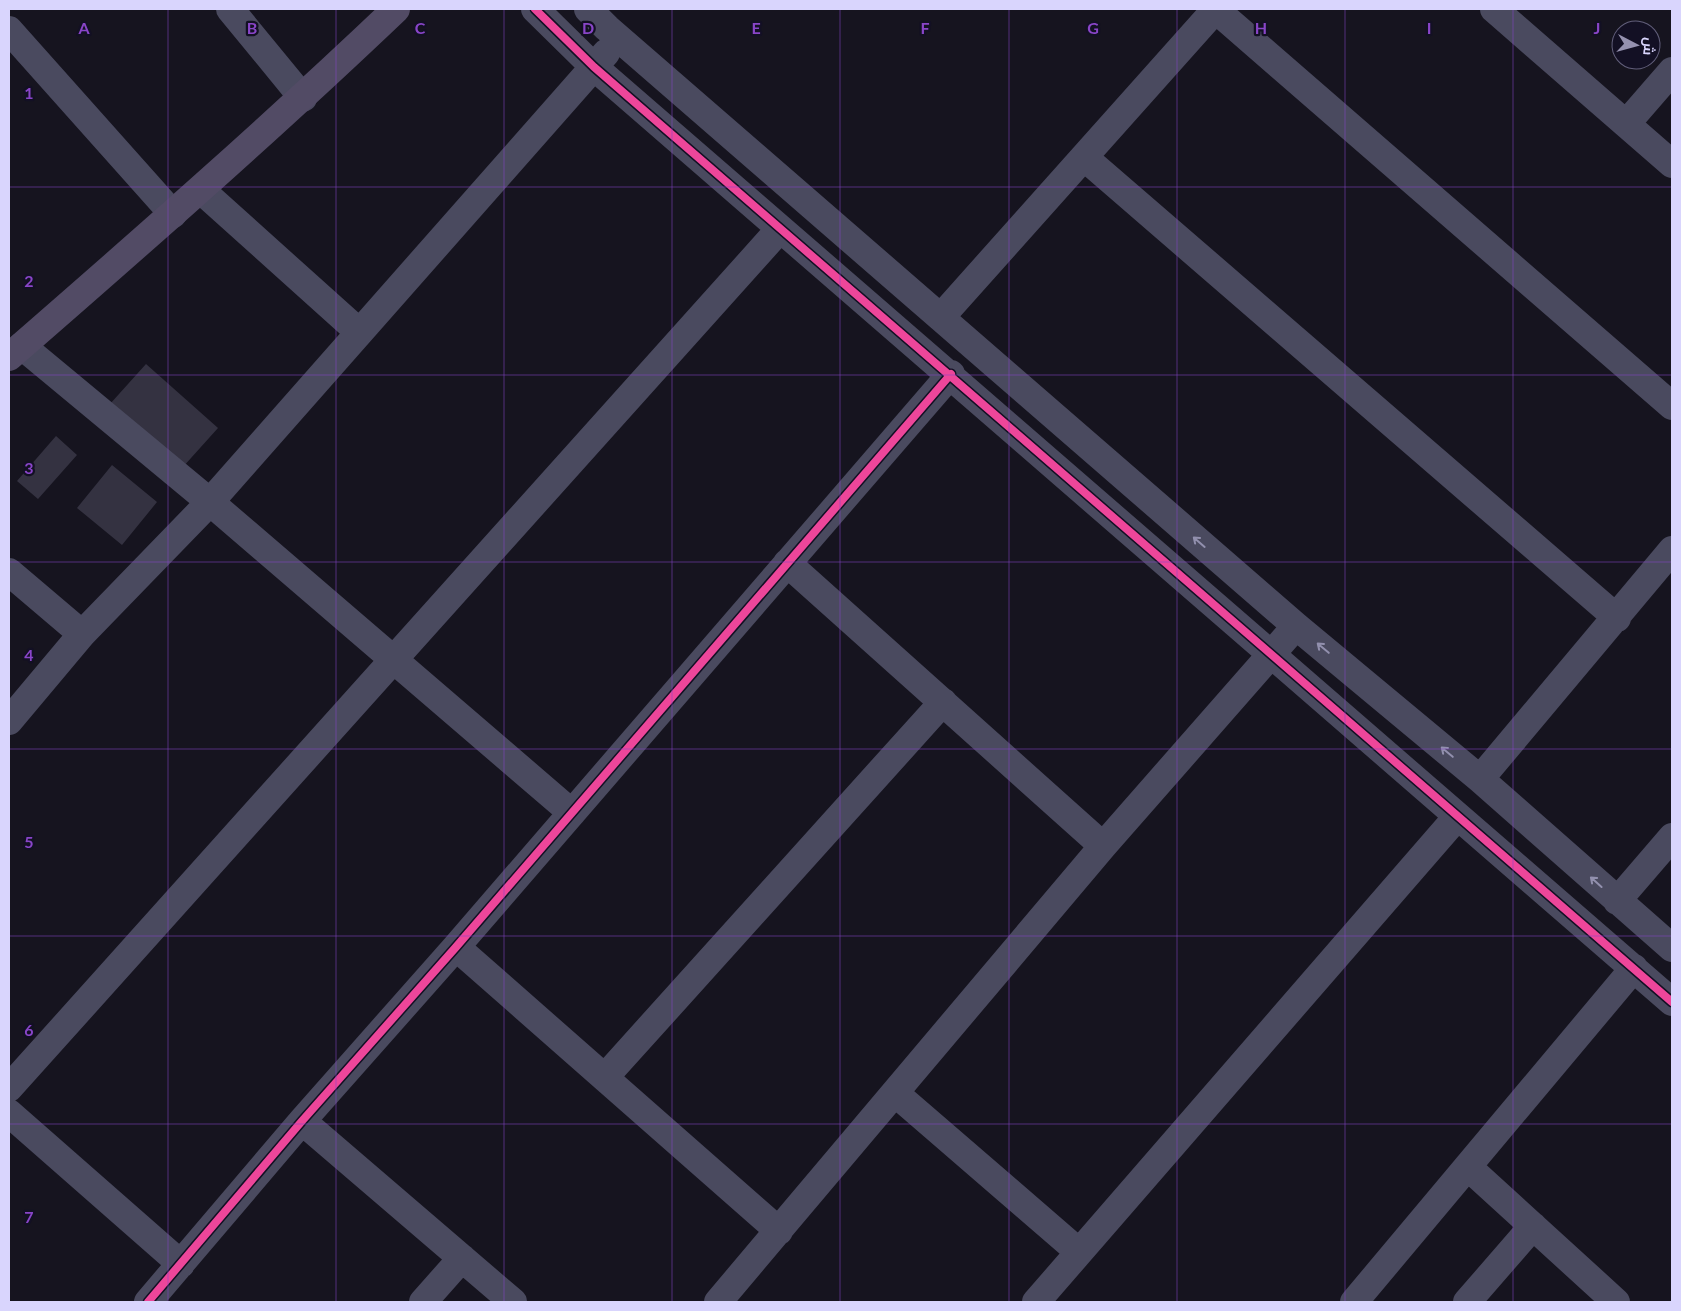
<svg xmlns="http://www.w3.org/2000/svg" width="1681" height="1311" font-family="Lato,Cairo,sans-serif">
  <style>
    .building { fill: #343241 }
    .lines { fill: none; stroke-linecap: round; stroke-linejoin: round }
    .minor { stroke: #4a4a5f; stroke-width: 28 }
    .major { stroke: #524b65; stroke-width: 28 }
    .cycleway-casing { stroke: #131024; stroke-width: 11 }
    .cycleway { stroke: #ed469a; stroke-width: 8 }
    .oneway { stroke: #9290ae }
    .grid { fill: none; stroke: #8945c8; stroke-width: 1; stroke-opacity: 0.55 }
    .grid-label { font-size: 16px; text-anchor: middle; font-weight: bold; fill: #8945c8; stroke: #131024; stroke-width: 4.5; stroke-linejoin: round; paint-order: stroke }
  </style>
  <rect width="100%" height="100%" fill="#16141f"/>
  <!-- building -->
  <path class="building" d="M 146,364 L 218,428 L 182,468 L 110,404 Z
    M 56,436 L 77,455 L 38,499 L 17,481 Z
    M 112,465 L 157,502 L 122,545 L 77,508 Z"/>
  <g class="lines">
    <!-- minor -->
    <path class="minor" d="M 230,9 L 303,98
      M 535,9 L 594,67 L 1672,1002
      M 588,9 L 607,28 L 1296,626 L 1480,779 L 1672,948
      M 1494,9 L 1672,164
      M 1216,10 L 1672,406
      M 9,30 L 173,214
      M 1626,124 L 1672,71
      M 1085,158 L 1617,618
      M 201,190 L 359,332
      M 941,317 L 1216,9
      M 22,346 L 210,502 L 572,813
      M 787,563 L 1103,846
      M 9,572 L 82,634
      M 9,721 L 82,634 L 210,502 L 606,53
      M 1480,779 L 1672,550
      M 1617,901 L 1672,837
      M 456,947 L 779,1231
      M 605,1077 L 943,702
      M 9,1088 L 780,229
      M 895,1093 L 1079,1252
      M 9,1113 L 181,1264
      M 302,1121 L 513,1302
      M 1468,1167 L 1616,1302
      M 148,1302 L 302,1121 L 456,947 L 951,374
      M 423,1302 L 462,1258
      M 718,1302 L 1103,846 L 1296,626
      M 1036,1302 L 1457,817
      M 1354,1302 L 1634,968
      M 1467,1302 L 1533,1226"/>
    <!-- major -->
    <path class="major" d="M 9,357 C 140,243 270,129 396,9"/>
    <!-- cycleway casing -->
    <g class="cycleway-casing">
      <path id="cycleway" d="M 535,9 L 594,67 L 1672,1002
        M 148,1302 L 302,1121 L 456,947 L 951,374"/>
    </g>
    <!-- cycleway -->
    <use href="#cycleway" class="cycleway"/>
  </g>
  <!-- one-way arrows -->
  <defs><path id="oneway-shaft" d="M-6 0H5M1.5-3L5.5 0L1.5 3" fill="none" stroke-width="1.6" stroke-linecap="round" stroke-linejoin="round" transform="scale(1.25)"/></defs>
  <g class="oneway">
    <use href="#oneway-shaft" transform="translate(1199 542) rotate(-139)"/>
    <use href="#oneway-shaft" transform="translate(1323 648) rotate(-140)"/>
    <use href="#oneway-shaft" transform="translate(1447 752) rotate(-140)"/>
    <use href="#oneway-shaft" transform="translate(1596 882) rotate(-138)"/>
  </g>
  <!-- grid -->
  <path class="grid" d="M 168,9 L 168,1302M 336,9 L 336,1302M 504,9 L 504,1302M 672,9 L 672,1302M 840,9 L 840,1302M 1009,9 L 1009,1302M 1177,9 L 1177,1302M 1345,9 L 1345,1302M 1513,9 L 1513,1302M 9,187 L 1672,187M 9,375 L 1672,375M 9,562 L 1672,562M 9,749 L 1672,749M 9,936 L 1672,936M 9,1124 L 1672,1124"/>
  <g class="grid-label">
    <text x="84" y="34">A</text>
    <text x="252" y="34">B</text>
    <text x="420" y="34">C</text>
    <text x="588" y="34">D</text>
    <text x="756" y="34">E</text>
    <text x="925" y="34">F</text>
    <text x="1093" y="34">G</text>
    <text x="1261" y="34">H</text>
    <text x="1429" y="34">I</text>
    <text x="1597" y="34">J</text>
    <text x="29" y="99">1</text>
    <text x="29" y="287">2</text>
    <text x="29" y="474">3</text>
    <text x="29" y="661">4</text>
    <text x="29" y="848">5</text>
    <text x="29" y="1036">6</text>
    <text x="29" y="1223">7</text>
  </g>
  <!-- border -->
  <rect width="1681" height="1311" fill="none" stroke="#d9d5fd" stroke-width="20"/>
  <!-- north arrow -->
  <g transform="translate(1636 45) rotate(96)"><circle r="24" fill="#131024" stroke="#625f7b"/>
  <path d="M0-4L9 19L0 12L-9 19Z" fill="#9591af"/>
  <text y="-8" font-size="14" font-weight="bold" text-anchor="middle" fill="#d9d5fd">ش</text>
  </g>
</svg>
